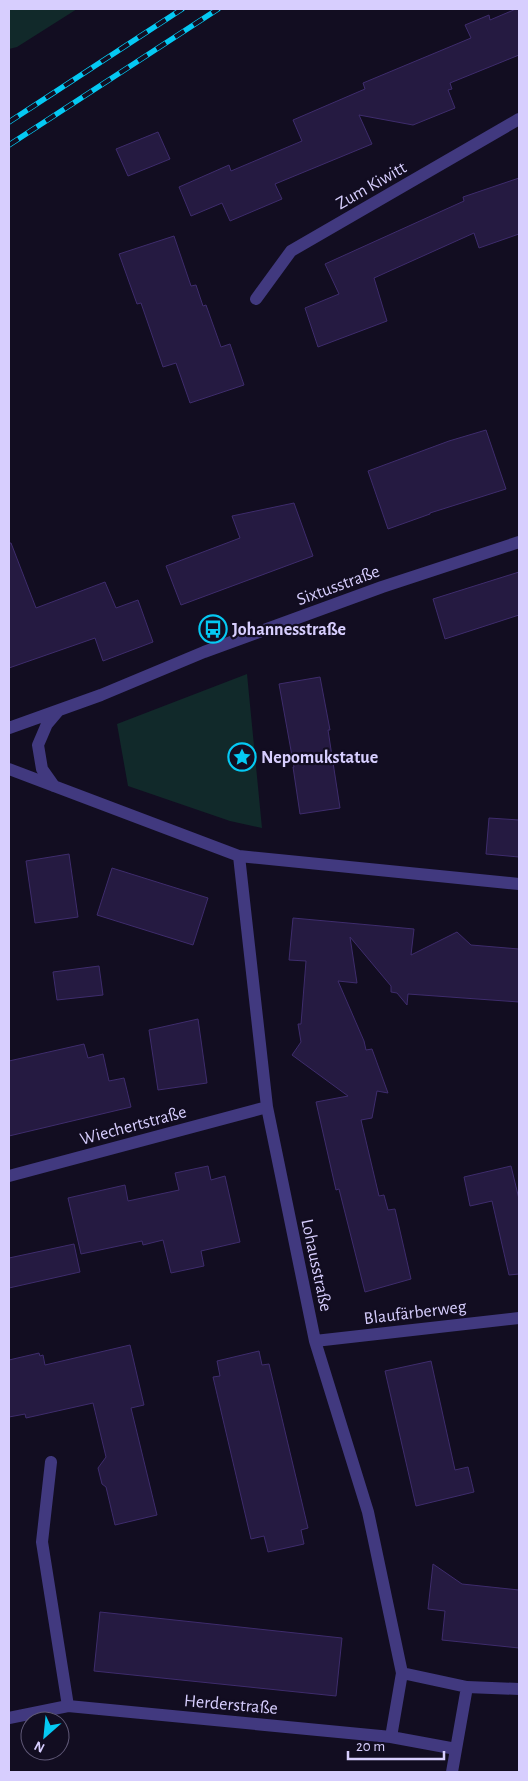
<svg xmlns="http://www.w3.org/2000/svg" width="528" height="1781" font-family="'Alegreya Sans',sans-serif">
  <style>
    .green { fill: #11292a }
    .building { fill: #251a41; stroke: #3e2c6c }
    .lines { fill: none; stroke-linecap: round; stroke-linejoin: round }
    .street { stroke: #41397f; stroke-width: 12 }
    .rail-casing { stroke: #05c9f3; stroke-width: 5.5 }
    .rail { stroke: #120d21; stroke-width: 4; stroke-dasharray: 11; stroke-linecap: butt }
    .labels { text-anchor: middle; stroke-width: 4.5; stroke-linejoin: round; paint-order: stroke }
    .street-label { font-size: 18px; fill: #d7cefe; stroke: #120d21 }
    .poi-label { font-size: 18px; font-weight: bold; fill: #d7cefe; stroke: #120d21; text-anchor: start }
  </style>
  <rect width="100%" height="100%" fill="#120d21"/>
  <!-- green -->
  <path class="green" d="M 9,9 L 77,9 L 17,47 L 9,49 Z
    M 247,674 L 262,828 L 230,821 L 128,786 L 117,724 Z"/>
  <!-- building -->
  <path class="building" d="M 516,9 L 519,9 L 519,55 L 450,83 L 452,89 L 448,90 L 455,108 L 413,125 L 359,115 L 372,144 L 275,184 L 282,199 L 230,221 L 222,203 L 191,216 L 179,187 L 229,165 L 231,171 L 302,141 L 293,120 L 365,89 L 363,83 L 471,38 L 465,25 L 489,15 L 490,20 Z
    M 158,132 L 170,159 L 128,176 L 116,149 Z
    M 519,178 L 519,234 L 479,248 L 474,233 L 374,278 L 387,321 L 318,347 L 305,308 L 339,294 L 325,264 L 464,201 L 463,197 Z
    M 174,236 L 191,286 L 196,285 L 203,306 L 206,305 L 221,347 L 230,344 L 244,385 L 190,403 L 176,363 L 163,367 L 141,303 L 137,304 L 119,254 Z
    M 486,430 L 506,489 L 430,513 L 430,514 L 388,529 L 368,471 L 449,441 Z
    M 294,503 L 313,556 L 181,605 L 166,566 L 240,538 L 232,516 Z
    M 9,543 L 11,543 L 36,608 L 105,582 L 116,608 L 138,600 L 153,642 L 103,661 L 95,638 L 9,668 Z
    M 519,572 L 519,615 L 445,639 L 433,599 Z
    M 320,677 L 330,730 L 328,730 L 340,808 L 300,814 L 293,767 L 294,767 L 279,684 Z
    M 489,818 L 519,820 L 519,857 L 486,854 Z
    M 69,854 L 78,917 L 35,923 L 26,861 Z
    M 112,868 L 208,898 L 193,945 L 97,915 Z
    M 293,918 L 414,929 L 411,955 L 457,932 L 471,945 L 519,949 L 519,1002 L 408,994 L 407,1005 L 397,993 L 391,992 L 391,986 L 350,937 L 357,983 L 338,981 L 364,1041 L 366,1050 L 372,1049 L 388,1093 L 377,1091 L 372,1118 L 361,1120 L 379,1196 L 384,1195 L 388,1210 L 395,1209 L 411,1279 L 365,1292 L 339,1189 L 336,1190 L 316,1102 L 348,1096 L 292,1055 L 301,1042 L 298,1024 L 301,1024 L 306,961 L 289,960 Z
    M 99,966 L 103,995 L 57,1000 L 53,972 Z
    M 198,1019 L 207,1083 L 158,1090 L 149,1030 Z
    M 84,1044 L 88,1058 L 103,1054 L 109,1081 L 124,1078 L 131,1107 L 9,1136 L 9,1061 Z
    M 208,1166 L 211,1180 L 225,1176 L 240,1242 L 201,1251 L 204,1266 L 171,1273 L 163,1240 L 143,1245 L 142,1241 L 81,1254 L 68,1198 L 125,1185 L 128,1201 L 179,1190 L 175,1173 Z
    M 511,1166 L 519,1199 L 519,1274 L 509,1275 L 492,1201 L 470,1206 L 464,1177 Z
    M 74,1244 L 80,1272 L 9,1288 L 9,1258 Z
    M 130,1345 L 144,1405 L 131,1408 L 157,1515 L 115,1525 L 106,1487 L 102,1484 L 98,1468 L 106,1457 L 93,1403 L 26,1418 L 25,1414 L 9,1417 L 9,1360 L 39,1353 L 40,1356 L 43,1355 L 45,1365 Z
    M 259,1351 L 262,1365 L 269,1364 L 308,1528 L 301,1530 L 304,1544 L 268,1552 L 264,1536 L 251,1539 L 213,1377 L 220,1376 L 217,1361 Z
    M 431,1361 L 455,1470 L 468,1467 L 474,1492 L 416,1506 L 385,1371 Z
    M 433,1564 L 462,1584 L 519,1590 L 519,1648 L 442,1640 L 445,1611 L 428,1609 Z
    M 100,1612 L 342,1638 L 336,1696 L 94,1671 Z"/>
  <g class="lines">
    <!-- street -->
    <path class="street" d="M 256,299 L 291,251 L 519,119
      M 9,728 L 101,695 L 204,652 L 382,587 L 519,542
      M 9,769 L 239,856 L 519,884
      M 54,786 L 42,769 L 38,745 L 47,724 L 58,711
      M 239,856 L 267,1107 L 315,1341 L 368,1512 L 402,1673 L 391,1737 L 456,1749
      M 9,1176 L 267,1107
      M 315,1341 L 519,1318
      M 51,1462 L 42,1542 L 68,1706
      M 402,1673 L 467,1687 L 452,1772
      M 467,1687 L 519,1689
      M 9,1718 L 68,1706 L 391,1737"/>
    <!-- rail casing -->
    <g class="rail-casing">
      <path id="rail" d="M 9,122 L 182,9
        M 9,145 L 218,9"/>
    </g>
    <!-- rail -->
    <use href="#rail" class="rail"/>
  </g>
  <!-- icons -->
  <defs>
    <g id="bus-ring" transform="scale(1.4375)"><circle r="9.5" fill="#120d21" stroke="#05c9f3" stroke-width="1.5"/><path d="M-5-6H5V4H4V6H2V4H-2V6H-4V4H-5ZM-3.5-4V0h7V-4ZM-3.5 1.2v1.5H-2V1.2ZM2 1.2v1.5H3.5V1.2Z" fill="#05c9f3"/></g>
    <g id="sight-ring" transform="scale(1.4375)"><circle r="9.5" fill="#120d21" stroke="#05c9f3" stroke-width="1.5"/><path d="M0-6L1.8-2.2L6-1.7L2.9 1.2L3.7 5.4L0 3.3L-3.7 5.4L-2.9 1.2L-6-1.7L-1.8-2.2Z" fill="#05c9f3"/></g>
  </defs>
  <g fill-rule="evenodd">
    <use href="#bus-ring" x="213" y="629"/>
    <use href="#sight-ring" x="242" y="757"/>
  </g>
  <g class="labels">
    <!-- street labels -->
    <g class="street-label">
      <text transform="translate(371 185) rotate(-30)" y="6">Zum Kiwitt</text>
      <text transform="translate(338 585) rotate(-20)" y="6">Sixtusstraße</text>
      <text transform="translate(133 1125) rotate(-15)" y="6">Wiechertstraße</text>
      <text transform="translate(317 1265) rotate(78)" y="6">Lohausstraße</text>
      <text transform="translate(415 1312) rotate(-7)" y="6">Blaufärberweg</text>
      <text transform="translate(231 1704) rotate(5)" y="6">Herderstraße</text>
    </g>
    <!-- poi labels -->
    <g class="poi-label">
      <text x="232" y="635">Johannesstraße</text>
      <text x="261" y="763">Nepomukstatue</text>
    </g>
  </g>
  <!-- border -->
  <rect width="528" height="1781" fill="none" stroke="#d7cefe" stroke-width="20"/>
  <!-- north arrow -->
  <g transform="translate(45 1736) rotate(207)"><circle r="24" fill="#120d21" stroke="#615a79"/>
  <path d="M0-4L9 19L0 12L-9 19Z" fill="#05c9f3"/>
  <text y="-8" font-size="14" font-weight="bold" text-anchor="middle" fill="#d7cefe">N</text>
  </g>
  <!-- scale -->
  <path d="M348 1751v8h96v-8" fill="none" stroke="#d7cefe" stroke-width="2.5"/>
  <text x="356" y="1751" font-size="15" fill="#d7cefe" stroke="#120d21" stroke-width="4" paint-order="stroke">20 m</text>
</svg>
